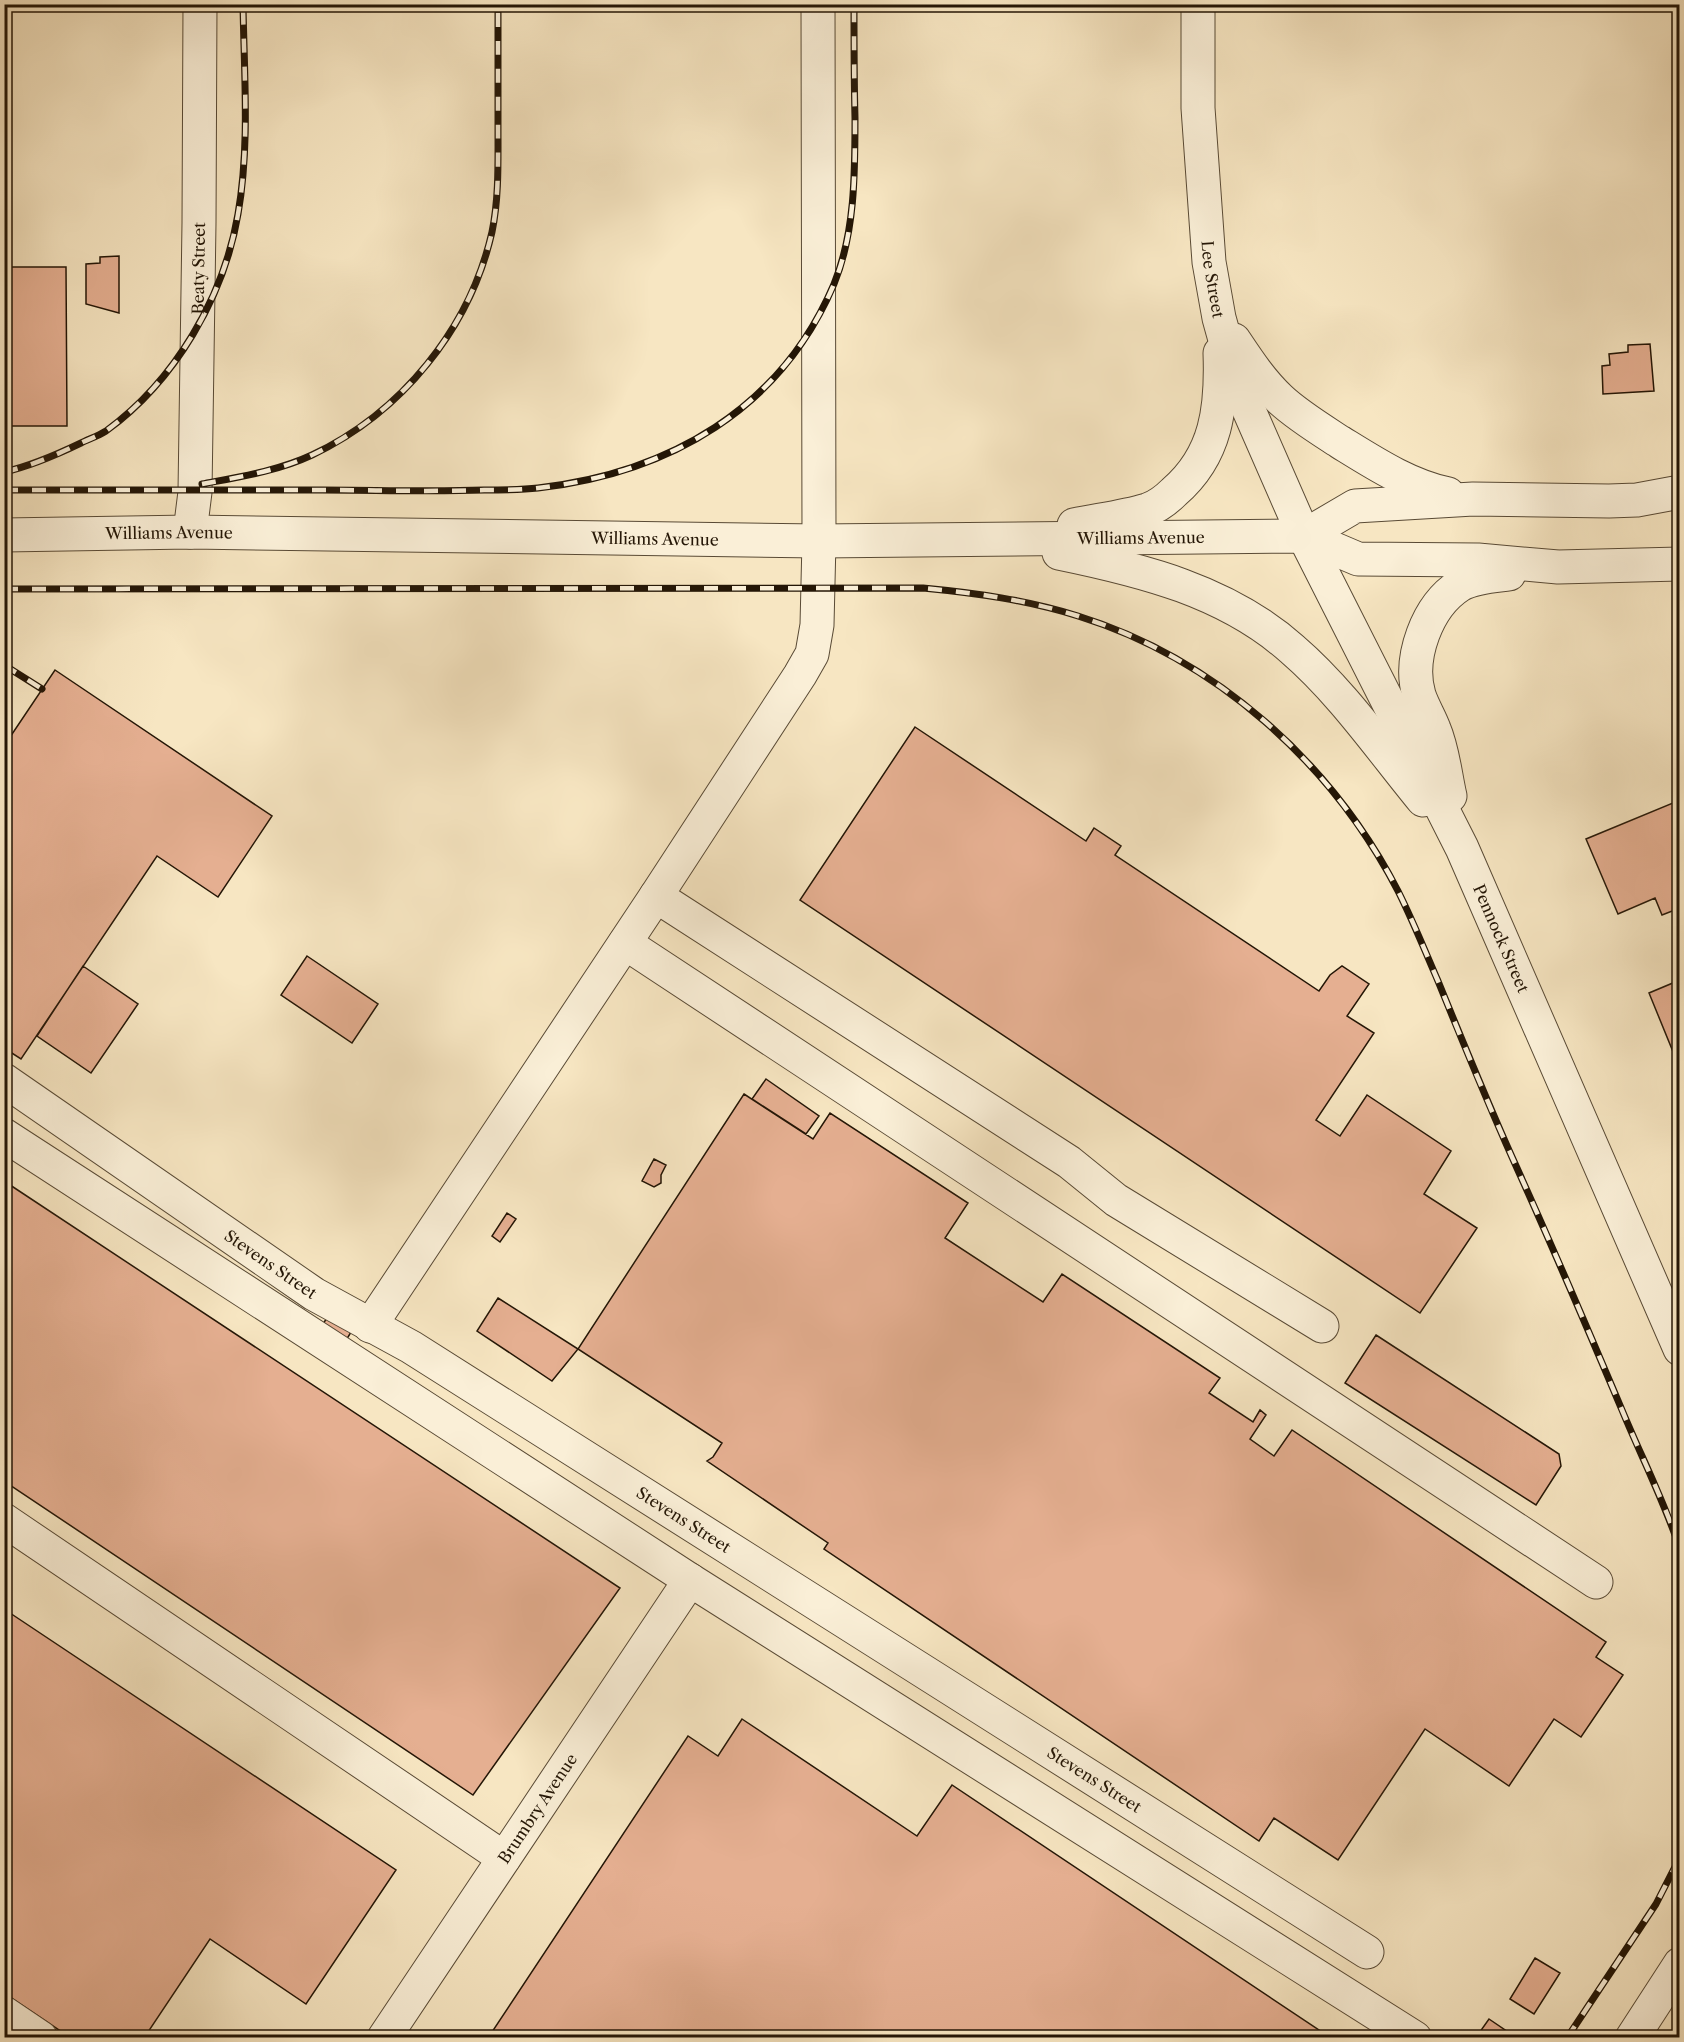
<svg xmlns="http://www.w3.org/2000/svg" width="1684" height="2042" font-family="'Libre Caslon Text',serif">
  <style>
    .building { fill: #e5af91; stroke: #241606; stroke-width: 1.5 }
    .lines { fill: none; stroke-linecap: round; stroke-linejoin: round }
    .minor-casing { stroke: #594a35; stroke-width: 35 }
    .minor { stroke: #faefd7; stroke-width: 33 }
    .rail-casing { stroke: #241606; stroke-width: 7 }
    .rail { stroke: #faefd7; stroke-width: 4.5; stroke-dasharray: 14; stroke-linecap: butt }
    .labels { text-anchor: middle; stroke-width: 6; stroke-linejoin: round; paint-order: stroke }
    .street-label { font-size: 16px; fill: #241606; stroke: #faefd7 }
  </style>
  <rect width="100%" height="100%" fill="#f7e6c2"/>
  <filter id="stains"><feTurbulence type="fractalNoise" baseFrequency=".00333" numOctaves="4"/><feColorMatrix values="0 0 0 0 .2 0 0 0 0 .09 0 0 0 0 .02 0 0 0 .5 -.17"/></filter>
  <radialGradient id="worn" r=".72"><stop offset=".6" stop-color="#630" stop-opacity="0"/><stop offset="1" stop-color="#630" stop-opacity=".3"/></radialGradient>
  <!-- building -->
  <path class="building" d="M 119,256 L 119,313 L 86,304 L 86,264 L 100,263 L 100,257 Z
    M 4,267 L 66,267 L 67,426 L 4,426 Z
    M 1650,344 L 1654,391 L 1603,394 L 1602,366 L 1610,365 L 1609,354 L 1628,352 L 1628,345 Z
    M 55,670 L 272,816 L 218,897 L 157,856 L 21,1059 L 4,1048 L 4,746 Z
    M 915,727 L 1086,841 L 1094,828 L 1121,846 L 1115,855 L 1319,991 L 1330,975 L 1342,966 L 1369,984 L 1347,1016 L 1374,1033 L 1316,1120 L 1340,1136 L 1367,1095 L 1451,1151 L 1424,1194 L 1477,1228 L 1420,1313 L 800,900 Z
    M 1680,800 L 1680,908 L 1662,915 L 1655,898 L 1618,914 L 1586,839 Z
    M 307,956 L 378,1004 L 352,1043 L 281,995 Z
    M 83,966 L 138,1004 L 91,1073 L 37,1036 Z
    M 1680,980 L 1680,1058 L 1676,1059 L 1649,993 Z
    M 766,1079 L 819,1116 L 806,1134 L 752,1099 Z
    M 744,1094 L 813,1139 L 830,1113 L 968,1203 L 945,1238 L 1043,1302 L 1062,1274 L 1220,1378 L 1209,1393 L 1253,1422 L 1260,1410 L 1266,1415 L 1250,1439 L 1274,1456 L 1292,1430 L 1606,1642 L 1596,1657 L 1623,1675 L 1581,1737 L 1554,1719 L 1509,1786 L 1425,1729 L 1338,1860 L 1274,1818 L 1259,1841 L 824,1549 L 828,1543 L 707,1461 L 713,1457 L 722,1443 L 578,1349 Z
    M 654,1159 L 666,1165 L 661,1175 L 661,1183 L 654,1187 L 642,1181 Z
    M 4,1181 L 620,1588 L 473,1795 L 4,1481 Z
    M 507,1213 L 516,1219 L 500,1242 L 492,1236 Z
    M 498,1298 L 578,1349 L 552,1381 L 477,1331 Z
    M 332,1310 L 356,1324 L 345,1342 L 321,1327 Z
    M 1376,1335 L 1559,1454 L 1561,1466 L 1536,1505 L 1345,1383 Z
    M 4,1609 L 396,1870 L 306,2004 L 210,1939 L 144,2038 L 71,2038 L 4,1993 Z
    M 742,1719 L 917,1836 L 952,1785 L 1331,2038 L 488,2038 L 688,1736 L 718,1756 Z
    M 1535,1958 L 1560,1973 L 1534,2014 L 1510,1999 Z
    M 1489,2019 L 1517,2038 L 1480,2038 L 1477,2036 Z"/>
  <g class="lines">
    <!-- minor casing -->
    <g class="minor-casing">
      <g id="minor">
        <path id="s1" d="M 1198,4 L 1198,108 L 1209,262 L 1219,318 L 1237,383 L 1304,536 L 1462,848 L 1680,1349"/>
        <path d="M 1234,340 C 1248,361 1261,381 1280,399 C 1297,415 1320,429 1340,442 C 1374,463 1409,486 1448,494"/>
        <path d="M 1074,525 C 1098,520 1124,517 1147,510 C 1156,507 1167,499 1174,492 C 1217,455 1222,407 1220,353"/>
        <path id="s2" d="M 190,532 L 195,492 L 199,223 L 200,4"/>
        <path id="s3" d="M 4,535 L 190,532 L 819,541 L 1304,536 L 1358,559 L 1478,560 L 1558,567 L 1680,564"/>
        <path d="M 1304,536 L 1355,506 L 1473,499 L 1609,501 L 1637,500 L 1680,492"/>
        <path d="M 1059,553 C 1142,570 1227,591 1292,649 C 1342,692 1381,749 1423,800"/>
        <path d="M 1450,796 C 1445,774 1443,750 1434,729 C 1430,718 1423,707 1419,695 C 1408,658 1427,606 1460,585 C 1474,577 1493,576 1509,574"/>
        <path d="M 656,896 L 1069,1162 L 1116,1200 L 1322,1326"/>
        <path d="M 625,943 L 1596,1582"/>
        <path id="s4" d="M 4,1080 L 314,1294 L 411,1347 L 1367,1952"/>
        <path d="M 4,1135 L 690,1580 L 1415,2038"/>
        <path d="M 370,1326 L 656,896 L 800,675 L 812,654 L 817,625 L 819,541 L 818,4"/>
        <path d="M 4,1520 L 504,1858"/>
        <path d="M 4,2013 L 41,2038"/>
        <path id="s5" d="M 384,2038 L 690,1580"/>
        <path d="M 1632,2038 L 1680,1964"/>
      </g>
    </g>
    <!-- minor -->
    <use href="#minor" class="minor"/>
    <!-- rail casing -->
    <g class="rail-casing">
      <path id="rail" d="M 4,472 C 31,466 56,455 81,443 C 89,439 98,436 106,431 C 175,381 224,297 238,214 C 250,145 244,74 243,4
        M 202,484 C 239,477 278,471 312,455 C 401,413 470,329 492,232 C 499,198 498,162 498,128 C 498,87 498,46 498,4
        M 4,490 C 110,490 216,490 322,490 C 376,490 430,492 484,490 C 502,490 521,490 538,488 C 669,473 781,409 834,284 C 855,233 855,173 855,118 C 854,80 854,42 854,4
        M 4,589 L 923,588 C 976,593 1027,600 1078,616 C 1216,659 1332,763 1398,891 C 1413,921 1425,951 1438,981 C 1462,1040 1486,1099 1512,1157 C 1550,1241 1586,1325 1622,1410 C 1641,1456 1664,1501 1680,1549
        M 4,665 L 42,689
        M 1567,2038 L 1656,1904 L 1680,1857"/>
    </g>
    <!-- rail -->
    <use href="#rail" class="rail"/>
  </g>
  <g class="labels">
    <!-- street labels -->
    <g class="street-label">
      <text dy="6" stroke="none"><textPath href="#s2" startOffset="264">Beaty Street</textPath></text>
      <text dy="6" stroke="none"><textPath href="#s1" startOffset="276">Lee Street</textPath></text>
      <text dy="6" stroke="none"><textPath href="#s3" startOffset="165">Williams Avenue</textPath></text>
      <text dy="6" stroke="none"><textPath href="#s3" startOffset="651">Williams Avenue</textPath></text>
      <text dy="6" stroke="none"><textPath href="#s3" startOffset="1137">Williams Avenue</textPath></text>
      <text dy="6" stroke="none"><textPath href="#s1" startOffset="998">Pennock Street</textPath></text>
      <text dy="6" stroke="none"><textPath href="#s4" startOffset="324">Stevens Street</textPath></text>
      <text dy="6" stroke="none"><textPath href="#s4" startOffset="810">Stevens Street</textPath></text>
      <text dy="6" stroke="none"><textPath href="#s4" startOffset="1296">Stevens Street</textPath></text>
      <text dy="6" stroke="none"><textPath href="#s5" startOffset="276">Brumbry Avenue</textPath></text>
    </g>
  </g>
  <!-- margin -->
  <rect width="1684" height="2042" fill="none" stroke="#f7e6c2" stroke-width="24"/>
  <rect x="6" y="6" width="1672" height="2030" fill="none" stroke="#241606" stroke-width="3"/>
  <rect x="12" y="12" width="1660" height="2018" fill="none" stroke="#241606" stroke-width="1.5"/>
  <rect width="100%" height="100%" filter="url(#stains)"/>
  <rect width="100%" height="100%" fill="url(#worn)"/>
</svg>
